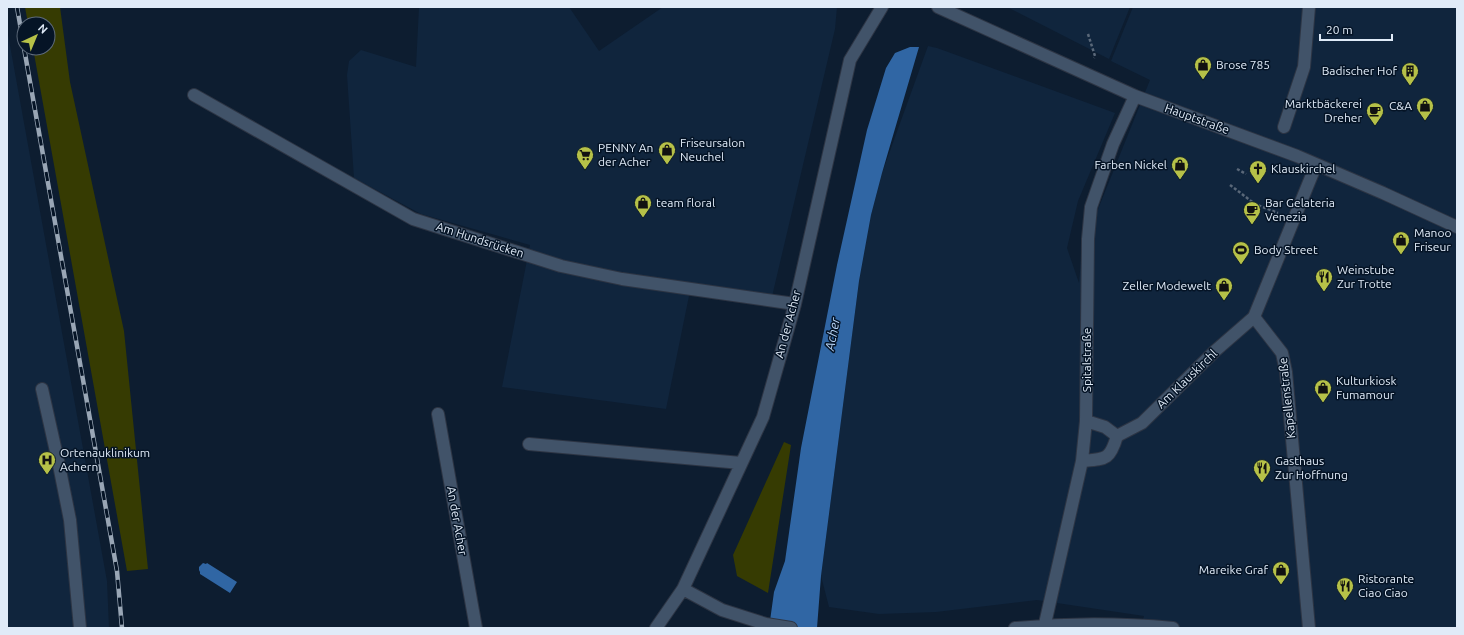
<svg xmlns="http://www.w3.org/2000/svg" width="1464" height="635" font-family="Ubuntu,sans-serif">
  <style>
    .built { fill: #10253d }
    .green { fill: #363b02 }
    .water { fill: #3066a4 }
    .lines { fill: none; stroke-linecap: round; stroke-linejoin: round }
    .minor-casing { stroke: #2d3544; stroke-width: 14 }
    .path { stroke: #5a6879; stroke-width: 2.5; stroke-dasharray: 3 2; stroke-linecap: butt }
    .minor { stroke: #415369; stroke-width: 12 }
    .rail-casing { stroke: #99a6b5; stroke-width: 4.5 }
    .rail { stroke: #051426; stroke-width: 3; stroke-dasharray: 9; stroke-linecap: butt }
    .labels { text-anchor: middle; stroke-width: 3; stroke-linejoin: round; paint-order: stroke }
    .poi-label { font-size: 12px; fill: #e0ebf8; stroke: #051426; text-anchor: start }
    .street-label { font-size: 12px; fill: #e0ebf8; stroke: #051426 }
    .water-label { font-size: 13px; font-style: italic; fill: #b4d1f3; stroke: #051426 }
  </style>
  <rect width="100%" height="100%" fill="#0d1d30"/>
  <!-- built -->
  <path class="built" d="M 419,7 L 569,7 L 599,51 L 663,7 L 837,7 L 835,29 L 770,305 L 690,291 L 666,409 L 502,387 L 530,245 L 421,214 L 354,178 L 347,75 L 349,61 L 361,50 L 416,67 Z
    M 1007,7 L 1130,7 L 1109,59 Z
    M 1133,7 L 1457,7 L 1457,628 L 1141,628 L 1144,616 L 1037,600 L 936,612 L 879,614 L 829,607 L 821,576 L 859,281 L 871,215 L 882,173 L 928,46 L 937,48 L 1115,113 L 1078,201 L 1067,248 L 1079,283 L 1082,249 L 1150,80 L 1111,61 Z
    M 7,29 L 107,581 L 109,628 L 7,628 Z"/>
  <!-- green -->
  <path class="green" d="M 25,7 L 60,7 L 70,82 L 124,331 L 148,569 L 127,571 L 33,48 L 48,48 L 48,24 L 28,24 Z
    M 784,442 L 791,445 L 768,593 L 737,576 L 733,555 Z"/>
  <!-- water -->
  <path class="water" d="M 910,47 L 919,47 L 882,173 L 871,215 L 859,281 L 821,576 L 817,628 L 769,628 L 774,592 L 785,561 L 801,448 L 837,265 L 867,130 L 886,68 L 895,53 Z
    M 203,563 L 206,564 L 207,563 L 237,582 L 230,593 L 200,574 L 200,572 L 199,570 L 199,567 Z"/>
  <g class="lines">
    <!-- minor casing -->
    <g class="minor-casing">
      <path id="minor" d="M 938,7 L 1135,96 L 1297,156 L 1383,193 L 1457,227
        M 194,95 L 413,219 L 561,266 L 622,279 L 795,304
        M 1284,127 L 1304,67 L 1309,7
        M 42,389 L 59,465 L 70,520 L 80,628
        M 438,414 L 476,628
        M 1117,436 L 1142,423 L 1215,351 L 1254,317
        M 529,444 L 741,463
        M 1082,461 C 1106,459 1110,460 1117,436 L 1105,427 L 1086,421
        M 683,589 L 722,610 L 766,624 L 791,628
        M 656,628 L 683,589 L 763,417 L 795,304 L 850,60 L 882,7
        M 1015,628 C 1068,623 1120,623 1173,628
        M 1044,628 L 1082,461 L 1086,421 L 1088,239 L 1091,207 L 1113,144 L 1135,96
        M 1309,628 L 1286,372 L 1282,353 L 1254,317 L 1316,165"/>
    </g>
    <!-- path -->
    <path class="path" d="M 1088,34 L 1095,56 L 1094,58
      M 1237,169 L 1246,174
      M 1230,185 L 1255,204 L 1278,213"/>
    <!-- minor -->
    <use href="#minor" class="minor"/>
    <!-- rail casing -->
    <g class="rail-casing">
      <path id="rail" d="M 17,7 L 24,47
        M 24,48 L 117,571 L 122,628"/>
    </g>
    <!-- rail -->
    <use href="#rail" class="rail"/>
  </g>
  <!-- icons -->
  <defs>
    <g id="shop-pin" transform="scale(0.9)"><path d="M0 17L-7.5 6A9.5 9.5 0 1 1 7.5 6Z" fill="#b6c148" stroke="#051426"/><path d="M-5-2.5h2.3a2.7 3.5 0 0 1 5.4 0H5L5.5 6h-11ZM-1.5-2.5h3a1.5 2.3 0 0 0-3 0Z" fill="#111"/></g>
    <g id="building-pin" transform="scale(0.9)"><path d="M0 17L-7.5 6A9.5 9.5 0 1 1 7.5 6Z" fill="#b6c148" stroke="#051426"/><path d="M-4-6H4V6H1V3H-1V6H-4ZM-2.5-4.3h1.7v1.8h-1.7ZM.8-4.3h1.7v1.8H.8ZM-2.5-1h1.7V.8h-1.7ZM.8-1h1.7V.8H.8Z" fill="#111"/></g>
    <g id="cafe-pin" transform="scale(0.9)"><path d="M0 17L-7.5 6A9.5 9.5 0 1 1 7.5 6Z" fill="#b6c148" stroke="#051426"/><path d="M-5.5-4.5H6V0H3Q3 3.5 0 3.5H-2.5Q-5.5 3.5-5.5 0ZM3-3.2v2h1.7v-2ZM-6 4.5H4V6H-6Z" fill="#111"/></g>
    <g id="supermarket-pin" transform="scale(0.9)"><path d="M0 17L-7.5 6A9.5 9.5 0 1 1 7.5 6Z" fill="#b6c148" stroke="#051426"/><path d="M-6-5.5h2.5l.6 2H6L4.5 2H-2.5L-4.4-4H-6ZM-1.5 3.2a1.3 1.3 0 1 0 .1 0ZM3 3.2a1.3 1.3 0 1 0 .1 0Z" fill="#111"/></g>
    <g id="church-pin" transform="scale(0.9)"><path d="M0 17L-7.5 6A9.5 9.5 0 1 1 7.5 6Z" fill="#b6c148" stroke="#051426"/><path d="M-1.2-6h2.4v3.5h3.3v2.4h-3.3V6h-2.4V-.1h-3.3v-2.4h3.3Z" fill="#111"/></g>
    <g id="stadium-pin" transform="scale(0.9)"><path d="M0 17L-7.5 6A9.5 9.5 0 1 1 7.5 6Z" fill="#b6c148" stroke="#051426"/><path d="M0-5a6.5 5 0 1 0 0 10a6.5 5 0 1 0 0-10ZM-3.5-1.8h7v3.6h-7Z" fill="#111"/></g>
    <g id="restaurant-pin" transform="scale(0.9)"><path d="M0 17L-7.5 6A9.5 9.5 0 1 1 7.5 6Z" fill="#b6c148" stroke="#051426"/><path d="M-5-6h1v4h1v-4h1v4h1v-4h1v5L-1.5 .5V6h-2V.5L-5-1ZM5-6V6H3V1.5H1.5Q1.5-4 5-6Z" fill="#111"/></g>
    <g id="hospital-pin" transform="scale(0.9)"><path d="M0 17L-7.5 6A9.5 9.5 0 1 1 7.5 6Z" fill="#b6c148" stroke="#051426"/><path d="M-5-5h3v3.5h4V-5h3V5h-3V1.5h-4V5h-3Z" fill="#111"/></g>
  </defs>
  <g fill-rule="evenodd">
    <use href="#shop-pin" x="1203" y="65"/>
    <use href="#building-pin" x="1410" y="71"/>
    <use href="#shop-pin" x="1425" y="106"/>
    <use href="#cafe-pin" x="1375" y="111"/>
    <use href="#shop-pin" x="667" y="150"/>
    <use href="#supermarket-pin" x="585" y="155"/>
    <use href="#shop-pin" x="1180" y="165"/>
    <use href="#church-pin" x="1258" y="169"/>
    <use href="#shop-pin" x="643" y="203"/>
    <use href="#cafe-pin" x="1252" y="210"/>
    <use href="#shop-pin" x="1401" y="240"/>
    <use href="#stadium-pin" x="1241" y="250"/>
    <use href="#restaurant-pin" x="1324" y="277"/>
    <use href="#shop-pin" x="1224" y="286"/>
    <use href="#shop-pin" x="1323" y="388"/>
    <use href="#hospital-pin" x="47" y="460"/>
    <use href="#restaurant-pin" x="1262" y="468"/>
    <use href="#shop-pin" x="1281" y="570"/>
    <use href="#restaurant-pin" x="1345" y="586"/>
  </g>
  <g class="labels">
    <!-- poi labels -->
    <g class="poi-label">
      <text x="1216" y="69">Brose 785</text>
      <text x="1397" y="75" text-anchor="end">Badischer Hof</text>
      <text x="1362" y="108" text-anchor="end">Marktbäckerei<tspan x="1362" dy="14">Dreher</tspan></text>
      <text x="1412" y="110" text-anchor="end">C&amp;A</text>
      <text x="680" y="147">Friseursalon<tspan x="680" dy="14">Neuchel</tspan></text>
      <text x="598" y="152">PENNY An<tspan x="598" dy="14">der Acher</tspan></text>
      <text x="1167" y="169" text-anchor="end">Farben Nickel</text>
      <text x="1271" y="173">Klauskirchel</text>
      <text x="656" y="207">team floral</text>
      <text x="1265" y="207">Bar Gelateria<tspan x="1265" dy="14">Venezia</tspan></text>
      <text x="1414" y="237">Manoo<tspan x="1414" dy="14">Friseur</tspan></text>
      <text x="1254" y="254">Body Street</text>
      <text x="1337" y="274">Weinstube<tspan x="1337" dy="14">Zur Trotte</tspan></text>
      <text x="1211" y="290" text-anchor="end">Zeller Modewelt</text>
      <text x="1336" y="385">Kulturkiosk<tspan x="1336" dy="14">Fumamour</tspan></text>
      <text x="60" y="457">Ortenauklinikum<tspan x="60" dy="14">Achern</tspan></text>
      <text x="1275" y="465">Gasthaus<tspan x="1275" dy="14">Zur Hoffnung</tspan></text>
      <text x="1268" y="574" text-anchor="end">Mareike Graf</text>
      <text x="1358" y="583">Ristorante<tspan x="1358" dy="14">Ciao Ciao</tspan></text>
    </g>
    <!-- street labels -->
    <g class="street-label">
      <text transform="translate(1197 119) rotate(20)" y="4">Hauptstraße</text>
      <text transform="translate(480 240) rotate(18)" y="4">Am Hundsrücken</text>
      <text transform="translate(788 324) rotate(-75)" y="4">An der Acher</text>
      <text transform="translate(1087 360) rotate(-90)" y="4">Spitalstraße</text>
      <text transform="translate(1187 379) rotate(-44)" y="4">Am Klauskirchl</text>
      <text transform="translate(1287 398) rotate(-96)" y="4">Kapellenstraße</text>
      <text transform="translate(457 521) rotate(80)" y="4">An der Acher</text>
    </g>
    <!-- water labels -->
    <g class="water-label">
      <text transform="translate(832 334) rotate(-79)" y="5">Acher</text>
    </g>
  </g>
  <!-- border -->
  <rect width="1464" height="635" fill="none" stroke="#e0ebf8" stroke-width="16"/>
  <!-- north arrow -->
  <g transform="translate(36 36) rotate(44)"><circle r="19" fill="#051426" stroke="#5d6a7a"/>
  <path d="M0-3L7 15L0 10L-7 15Z" fill="#b6c148"/>
  <text y="-6" font-size="11" font-weight="bold" text-anchor="middle" fill="#e0ebf8">N</text>
  </g>
  <!-- scale -->
  <path d="M1320 34v6h72v-6" fill="none" stroke="#e0ebf8" stroke-width="2"/>
  <text x="1326" y="34" font-size="12" fill="#e0ebf8" stroke="#051426" stroke-width="3" paint-order="stroke">20 m</text>
</svg>
